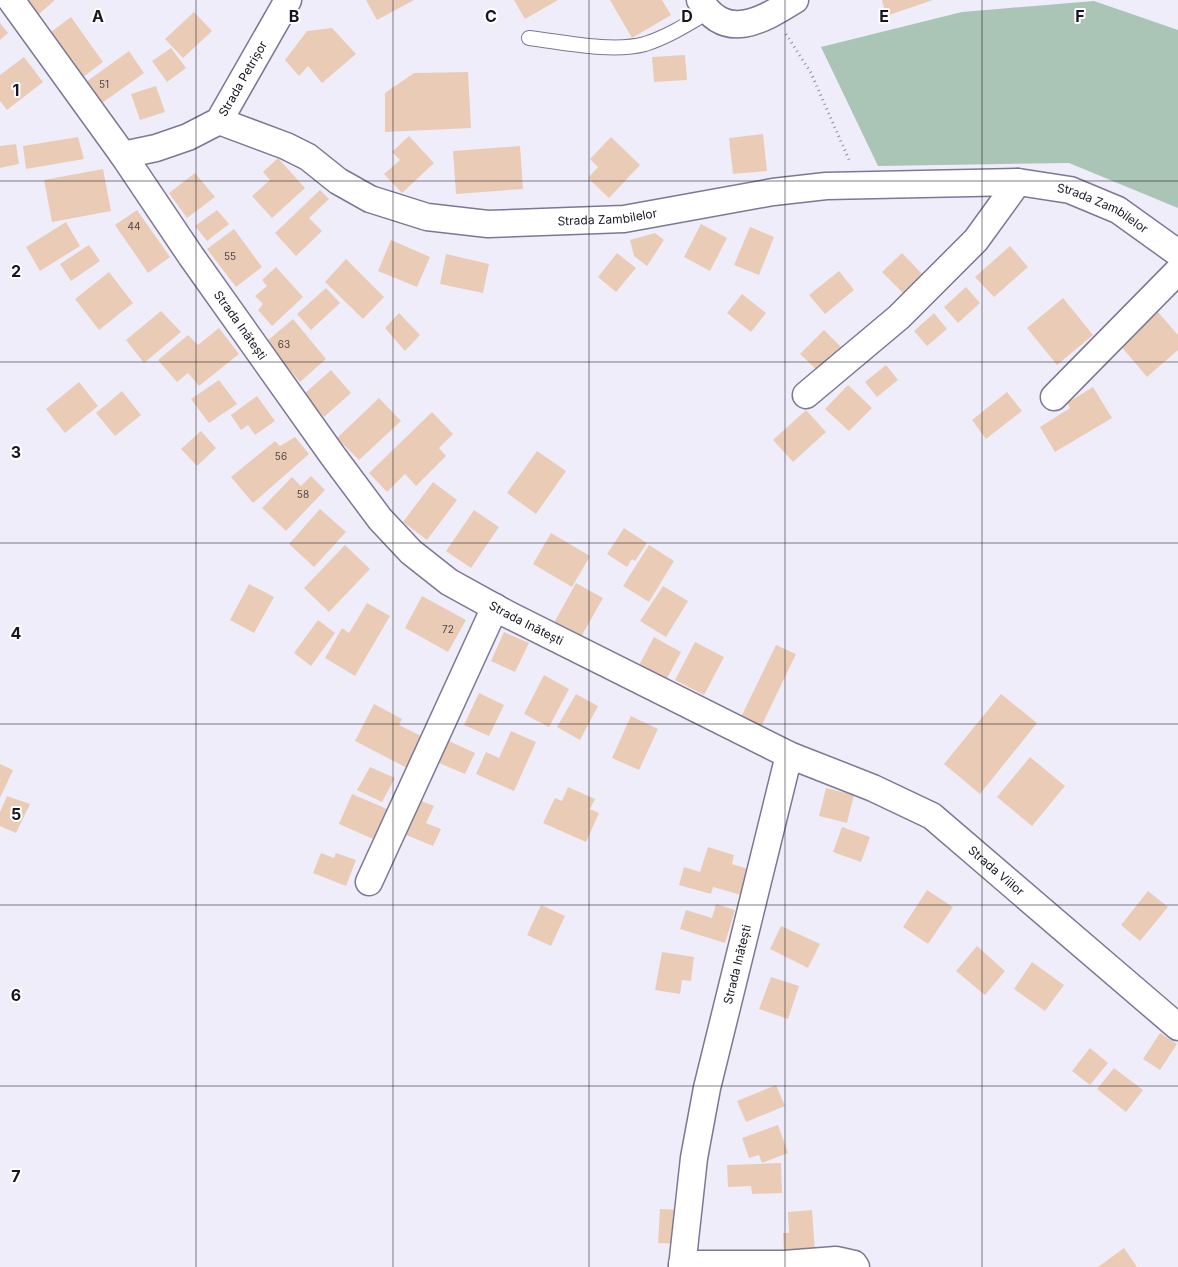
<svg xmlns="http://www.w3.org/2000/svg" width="1178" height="1267" font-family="Inter,sans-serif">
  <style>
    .green { fill: #aac4b5 }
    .building { fill: #eaccb6 }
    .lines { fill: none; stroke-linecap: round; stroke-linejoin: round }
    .service-casing { stroke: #7c7794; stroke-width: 16 }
    .minor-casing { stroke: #7c7794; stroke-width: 29 }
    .path { stroke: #92909d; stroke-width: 3; stroke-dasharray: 1 4; stroke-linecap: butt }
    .service { stroke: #fff; stroke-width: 14 }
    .minor { stroke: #fff; stroke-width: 26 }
    .grid { fill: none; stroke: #181622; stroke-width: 1; stroke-opacity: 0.55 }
    .labels { text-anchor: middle; stroke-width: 4; stroke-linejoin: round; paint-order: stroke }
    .number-label { font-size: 10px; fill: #4c4447 }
    .street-label { font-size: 12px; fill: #181622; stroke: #fff }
    .grid-label { font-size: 16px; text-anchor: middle; font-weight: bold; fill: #181622; stroke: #fff; stroke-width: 4; stroke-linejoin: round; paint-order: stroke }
  </style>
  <rect width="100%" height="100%" fill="#efedfa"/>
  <!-- green -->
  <path class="green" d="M 1094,1 L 1178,30 L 1178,208 L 1069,163 L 878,166 L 821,47 L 962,12 Z"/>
  <!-- building -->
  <path class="building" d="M 26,0 L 55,0 L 38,15 Z
    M 366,0 L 414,0 L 377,20 Z
    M 514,0 L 558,0 L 525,19 Z
    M 610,0 L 662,0 L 671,15 L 632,38 Z
    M 882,0 L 933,0 L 886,16 Z
    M 194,12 L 212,31 L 183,58 L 165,39 Z
    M 71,17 L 103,62 L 83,77 L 51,32 Z
    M 0,23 L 8,33 L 0,40 Z
    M 332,28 L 356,54 L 322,83 L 308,66 L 299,76 L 285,60 L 307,31 Z
    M 171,48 L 186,68 L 167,82 L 152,61 Z
    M 129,51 L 144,73 L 102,103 L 86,82 Z
    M 685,55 L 687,80 L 654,82 L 652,57 Z
    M 24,57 L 43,82 L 7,110 L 0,101 L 0,75 Z
    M 468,72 L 471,128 L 385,132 L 385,93 L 414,73 Z
    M 156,86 L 165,112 L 140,120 L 131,94 Z
    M 763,134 L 767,171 L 733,174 L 729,138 Z
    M 409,136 L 434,163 L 402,193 L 384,174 L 400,160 L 392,152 Z
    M 78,137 L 84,159 L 26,169 L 23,146 Z
    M 611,137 L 640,165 L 609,198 L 588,178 L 598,167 L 590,159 Z
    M 16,144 L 19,164 L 0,168 L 0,146 Z
    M 520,146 L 523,189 L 456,194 L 453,151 Z
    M 278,158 L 305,188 L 272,218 L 252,196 L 270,180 L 263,172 Z
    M 103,169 L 111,211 L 52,222 L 44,180 Z
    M 195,173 L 215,197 L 187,218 L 169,193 Z
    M 320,190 L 329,199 L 309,218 L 322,231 L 296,256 L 275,233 Z
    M 137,210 L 170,257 L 148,273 L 115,225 Z
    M 217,210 L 229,224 L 207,241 L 195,226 Z
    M 66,222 L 80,246 L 40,271 L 26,247 Z
    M 701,224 L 727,238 L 710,271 L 684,257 Z
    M 750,227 L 774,237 L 759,275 L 734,265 Z
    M 234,229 L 262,267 L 236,287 L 207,249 Z
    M 655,233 L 664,240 L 647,266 L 634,256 L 630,240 Z
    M 391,240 L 430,257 L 417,287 L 378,271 Z
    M 89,245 L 100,261 L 71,281 L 60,264 Z
    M 1010,246 L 1028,267 L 994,297 L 975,277 Z
    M 617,253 L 636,268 L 616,292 L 598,277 Z
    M 902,253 L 926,278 L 907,297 L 882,272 Z
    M 446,254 L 489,264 L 483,293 L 440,284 Z
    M 346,259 L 384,297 L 363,319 L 325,282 Z
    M 276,267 L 303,297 L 272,326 L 258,310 L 263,304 L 255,296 L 267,286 L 262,280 Z
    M 839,271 L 854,290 L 825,314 L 809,295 Z
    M 109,272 L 133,303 L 99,330 L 75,299 Z
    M 966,287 L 980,303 L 958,323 L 944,307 Z
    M 326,288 L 340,303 L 311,330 L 297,314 Z
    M 742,294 L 766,313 L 751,332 L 727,313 Z
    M 1063,298 L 1093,335 L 1057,365 L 1027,328 Z
    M 161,311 L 181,332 L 144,363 L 126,340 Z
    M 1158,312 L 1178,335 L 1178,350 L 1147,377 L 1120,345 Z
    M 399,313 L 420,335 L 405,351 L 385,328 Z
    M 934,313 L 947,329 L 927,346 L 914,331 Z
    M 293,319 L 326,359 L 300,382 L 266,342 Z
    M 219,328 L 239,354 L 199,386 L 188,373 L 177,382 L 158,360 L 188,335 L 198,345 Z
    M 824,330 L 843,349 L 820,373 L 800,354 Z
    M 886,365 L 898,380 L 877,397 L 865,382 Z
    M 331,370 L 351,393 L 324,417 L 304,394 Z
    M 219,380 L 237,404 L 209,423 L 191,399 Z
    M 79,382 L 98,406 L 65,433 L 46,409 Z
    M 848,385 L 872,408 L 849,431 L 825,409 Z
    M 1093,387 L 1112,418 L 1055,452 L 1040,427 L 1070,408 L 1067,403 Z
    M 122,391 L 141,415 L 115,436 L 96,413 Z
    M 1007,392 L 1022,411 L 986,439 L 972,420 Z
    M 257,396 L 275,421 L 255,435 L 248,425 L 241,430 L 231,415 Z
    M 379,398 L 401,421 L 359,460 L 337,438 Z
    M 806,410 L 826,432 L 793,462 L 773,440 Z
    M 432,412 L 453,434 L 439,448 L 446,456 L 416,486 L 405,474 L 387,492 L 369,473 Z
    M 201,431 L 216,448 L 197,466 L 181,449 Z
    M 295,437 L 309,454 L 253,503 L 231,477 L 275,441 L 280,446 Z
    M 537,451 L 566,471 L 536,514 L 507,493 Z
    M 311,476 L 325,490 L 286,531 L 262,508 L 292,477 L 301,486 Z
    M 433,482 L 457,500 L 427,540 L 403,522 Z
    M 320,509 L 346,532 L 314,567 L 289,544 Z
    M 474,510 L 499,527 L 471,568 L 446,551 Z
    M 624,528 L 647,543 L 635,561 L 632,559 L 627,567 L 607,554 Z
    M 551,533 L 590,556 L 572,587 L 533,564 Z
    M 345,545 L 370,569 L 329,612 L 304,588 Z
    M 649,545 L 674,561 L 649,602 L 623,586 Z
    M 576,583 L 603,598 L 581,637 L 554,623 Z
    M 249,584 L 274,597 L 254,633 L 230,620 Z
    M 663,586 L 688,601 L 666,637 L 640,621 Z
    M 422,596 L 466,620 L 448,652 L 405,628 Z
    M 367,603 L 390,616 L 355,676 L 325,658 L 342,628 L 349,633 Z
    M 318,620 L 335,633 L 311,666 L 294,653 Z
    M 504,632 L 529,643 L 515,672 L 491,661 Z
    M 654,637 L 681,652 L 664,684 L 637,669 Z
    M 695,642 L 724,657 L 704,695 L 675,680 Z
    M 776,645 L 796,654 L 760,729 L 740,719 Z
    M 544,675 L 569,689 L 549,727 L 524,714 Z
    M 479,693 L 504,705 L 489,736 L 464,725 Z
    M 576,694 L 598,706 L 580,740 L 557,727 Z
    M 1001,694 L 1037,723 L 980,794 L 944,764 Z
    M 374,704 L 402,719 L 399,725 L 425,738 L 409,769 L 355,741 Z
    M 631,716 L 658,729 L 639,770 L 612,758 Z
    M 511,731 L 536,742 L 514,791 L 476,774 L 486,752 L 499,758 Z
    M 449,741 L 475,753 L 465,774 L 439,763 Z
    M 1030,757 L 1065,786 L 1032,826 L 997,797 Z
    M 0,764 L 13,770 L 0,798 Z
    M 370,767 L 395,778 L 382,802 L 357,790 Z
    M 568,787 L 595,799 L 590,809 L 599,813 L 586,842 L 543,823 L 555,798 L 562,801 Z
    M 826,788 L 854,795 L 847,823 L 819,816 Z
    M 352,794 L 394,812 L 380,842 L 339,824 Z
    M 7,796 L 30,804 L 16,833 L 0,826 L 0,812 Z
    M 414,798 L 434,806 L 426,823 L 441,829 L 433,846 L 399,832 Z
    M 842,827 L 870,837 L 861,862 L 833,852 Z
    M 708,847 L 734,855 L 732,864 L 748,869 L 741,895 L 713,887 L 711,894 L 679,885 L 684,867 L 700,872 Z
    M 321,853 L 334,858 L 336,853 L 356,860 L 346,886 L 313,873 Z
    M 927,890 L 953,907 L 928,944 L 903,927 Z
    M 1148,891 L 1168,907 L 1140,941 L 1121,925 Z
    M 716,904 L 735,910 L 725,943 L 680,929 L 686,910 L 712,918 Z
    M 541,905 L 565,916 L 551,946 L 527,935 Z
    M 781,926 L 820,944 L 808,968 L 770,949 Z
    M 977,946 L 1005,971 L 985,995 L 956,971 Z
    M 662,952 L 694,957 L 691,981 L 682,980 L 680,994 L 655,990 Z
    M 1032,962 L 1064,985 L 1045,1011 L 1014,989 Z
    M 771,977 L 799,986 L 788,1019 L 759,1009 Z
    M 1160,1033 L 1177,1044 L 1160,1070 L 1143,1059 Z
    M 1090,1048 L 1108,1063 L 1090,1085 L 1072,1071 Z
    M 1114,1068 L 1143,1090 L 1126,1112 L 1097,1089 Z
    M 776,1085 L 785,1106 L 746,1122 L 737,1101 Z
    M 778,1125 L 788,1153 L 762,1163 L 759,1155 L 749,1158 L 742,1138 Z
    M 781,1163 L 782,1193 L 752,1194 L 751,1186 L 728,1187 L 727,1165 Z
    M 660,1209 L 681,1210 L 679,1244 L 658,1243 Z
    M 812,1210 L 815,1252 L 784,1254 L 783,1233 L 789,1233 L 788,1212 Z
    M 1124,1248 L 1137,1267 L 1098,1267 Z"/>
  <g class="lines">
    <!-- service casing -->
    <g class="service-casing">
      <path id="service" d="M 529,38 C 563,42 612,53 645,44 C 667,37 688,24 708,12"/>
    </g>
    <!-- minor casing -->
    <g class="minor-casing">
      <g id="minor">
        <path id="s1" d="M 11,0 L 123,155 L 191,256 L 333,456 L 380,519 L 411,552 L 449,582 L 509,615 L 789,755 L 873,788 L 932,816 L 1178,1027"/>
        <path d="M 700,0 C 726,42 761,21 795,0"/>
        <path id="s2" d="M 219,121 L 286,146 L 308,157 L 338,181 L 370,199 L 427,217 L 488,224 L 624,219 L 773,192 L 826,186 L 1018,182 L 1070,190 L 1118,210 L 1178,253"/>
        <path id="s3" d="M 123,155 L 156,148 L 188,137 L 219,121 L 288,0"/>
        <path d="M 806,395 L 899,317 L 976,240 L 1018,182"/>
        <path d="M 1054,397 L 1178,271"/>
        <path d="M 369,882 L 495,607"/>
        <path d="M 682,1264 L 784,1264 L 836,1260 L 854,1264 L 856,1267"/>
        <path id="s4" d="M 682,1267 L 694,1158 L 707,1088 L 789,755"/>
      </g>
    </g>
    <!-- path -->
    <path class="path" d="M 786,34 L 811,73 L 850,162"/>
    <!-- service -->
    <use href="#service" class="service"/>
    <!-- minor -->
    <use href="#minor" class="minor"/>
  </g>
  <!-- grid -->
  <path class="grid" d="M 196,0 L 196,1267M 393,0 L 393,1267M 589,0 L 589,1267M 785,0 L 785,1267M 982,0 L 982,1267M 0,181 L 1178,181M 0,362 L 1178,362M 0,543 L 1178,543M 0,724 L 1178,724M 0,905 L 1178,905M 0,1086 L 1178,1086"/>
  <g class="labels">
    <!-- number labels -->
    <g class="number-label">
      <text x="104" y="88">51</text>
      <text x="134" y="230">44</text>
      <text x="230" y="260">55</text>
      <text x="284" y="348">63</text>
      <text x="281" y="460">56</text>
      <text x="303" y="498">58</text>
      <text x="448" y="633">72</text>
    </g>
    <!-- street labels -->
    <g class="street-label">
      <text dy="4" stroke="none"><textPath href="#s3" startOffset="151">Strada Petrișor</textPath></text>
      <text dy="4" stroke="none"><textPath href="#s2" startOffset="915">Strada Zambilelor</textPath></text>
      <text dy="4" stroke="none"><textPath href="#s2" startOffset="412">Strada Zambilelor</textPath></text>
      <text dy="4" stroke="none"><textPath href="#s1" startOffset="398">Strada Inătești</textPath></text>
      <text dy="4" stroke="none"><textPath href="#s1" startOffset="818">Strada Inătești</textPath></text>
      <text dy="4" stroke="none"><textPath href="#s1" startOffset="1352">Strada Viilor</textPath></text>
      <text dy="4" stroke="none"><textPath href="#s4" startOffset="308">Strada Inătești</textPath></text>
    </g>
  </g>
  <g class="grid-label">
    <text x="98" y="22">A</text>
    <text x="294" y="22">B</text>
    <text x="491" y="22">C</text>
    <text x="687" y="22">D</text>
    <text x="884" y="22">E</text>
    <text x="1080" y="22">F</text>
    <text x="16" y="96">1</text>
    <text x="16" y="277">2</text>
    <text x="16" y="458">3</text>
    <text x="16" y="639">4</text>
    <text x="16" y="820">5</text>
    <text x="16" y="1001">6</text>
    <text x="16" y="1182">7</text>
  </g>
</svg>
